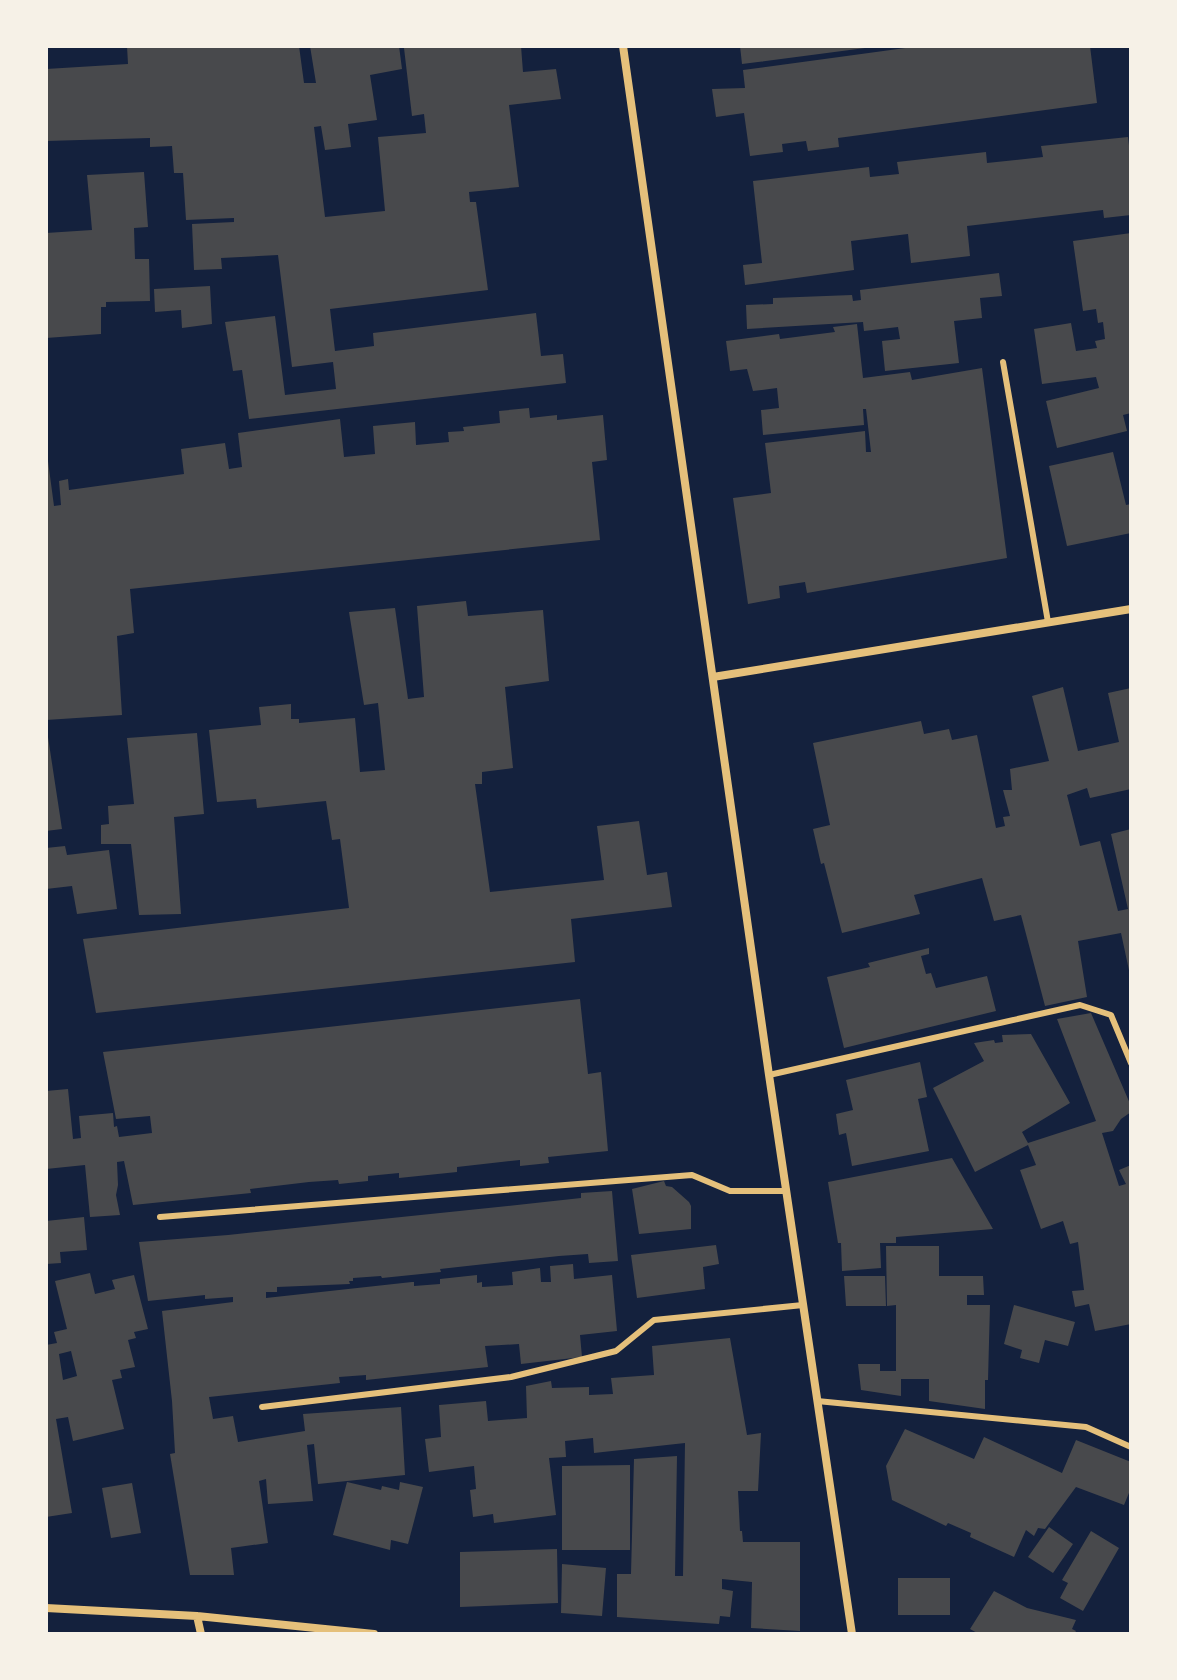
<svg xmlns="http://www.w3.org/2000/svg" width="1177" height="1680" font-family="'Sofia Sans Condensed',sans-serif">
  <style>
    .building { fill: #48494c; fill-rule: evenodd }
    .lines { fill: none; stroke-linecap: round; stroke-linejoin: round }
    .service { stroke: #e5c07b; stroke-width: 6 }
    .minor { stroke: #e5c07b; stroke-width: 8 }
  </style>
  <rect width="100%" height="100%" fill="#14213d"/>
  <!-- building -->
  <path class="building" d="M 127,46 L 299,46 L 304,83 L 316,83 L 310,46 L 399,46 L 402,69 L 370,75 L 377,120 L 348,124 L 351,147 L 325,150 L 321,126 L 314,127 L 325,217 L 385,211 L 378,137 L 426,133 L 424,114 L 412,116 L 404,48 L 420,46 L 521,46 L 523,72 L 556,69 L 561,99 L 509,105 L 519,187 L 469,192 L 470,202 L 476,202 L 488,290 L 330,309 L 335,351 L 374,346 L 373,333 L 536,313 L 541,356 L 563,354 L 566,383 L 249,419 L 242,370 L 233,371 L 225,322 L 275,316 L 285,395 L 336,389 L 333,362 L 292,367 L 278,255 L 221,258 L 222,269 L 194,270 L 192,224 L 234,222 L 234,218 L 186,220 L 183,173 L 174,173 L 172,146 L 150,147 L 150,138 L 46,141 L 46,69 L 128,64 Z
    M 740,46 L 865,46 L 865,48 L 742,64 Z
    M 920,46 L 1090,46 L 1097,103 L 838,138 L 839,147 L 808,151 L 806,141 L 782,144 L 783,152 L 750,156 L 744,113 L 716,117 L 712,89 L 745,88 L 743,70 Z
    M 1128,137 L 1131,162 L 1131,215 L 1104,218 L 1103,210 L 967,226 L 970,256 L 911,263 L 908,234 L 851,241 L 854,270 L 745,285 L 743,265 L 762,263 L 753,181 L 869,167 L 870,177 L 899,174 L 897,162 L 986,152 L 987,163 L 1043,157 L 1041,146 Z
    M 144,172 L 148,227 L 134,228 L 135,259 L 149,259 L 150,301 L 106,302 L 106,307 L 101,307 L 101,334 L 46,338 L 46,233 L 92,230 L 87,175 Z
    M 1131,233 L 1131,413 L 1123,415 L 1127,431 L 1057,448 L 1046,401 L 1099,388 L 1096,377 L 1042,384 L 1034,329 L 1071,323 L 1076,351 L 1097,348 L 1095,341 L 1105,339 L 1103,322 L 1098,323 L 1096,309 L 1083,311 L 1073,241 Z
    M 999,273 L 1002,296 L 980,298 L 982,318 L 954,321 L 959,363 L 885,371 L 882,341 L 900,339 L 898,327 L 864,331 L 863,322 L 747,329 L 746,305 L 773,304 L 773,298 L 852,295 L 853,301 L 861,300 L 860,290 Z
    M 210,286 L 212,324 L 182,328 L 181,310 L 155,312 L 154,289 Z
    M 857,324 L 863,378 L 910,372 L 912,380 L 982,368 L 1007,558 L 807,593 L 805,582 L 779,586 L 780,598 L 748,604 L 733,498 L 771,493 L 765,443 L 865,431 L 866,452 L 871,452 L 866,409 L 863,409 L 864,425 L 763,435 L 761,410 L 779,408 L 777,388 L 753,391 L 747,369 L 730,371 L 726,341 L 779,334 L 780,339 L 835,332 L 833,327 Z
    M 529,408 L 530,418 L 557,415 L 557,420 L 603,415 L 607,460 L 592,462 L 600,540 L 130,589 L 134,633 L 117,636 L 122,715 L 46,720 L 46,461 L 48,461 L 54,506 L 61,505 L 59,481 L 68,479 L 69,490 L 184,474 L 181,449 L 225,443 L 229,469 L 242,467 L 238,433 L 340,419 L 344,457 L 375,454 L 373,426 L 415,422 L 416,445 L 449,442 L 448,432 L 464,431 L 463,427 L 500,423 L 499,411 Z
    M 1113,452 L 1126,505 L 1131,504 L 1131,533 L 1067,546 L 1049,466 Z
    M 466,601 L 468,616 L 543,610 L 549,681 L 505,687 L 513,768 L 482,772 L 482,784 L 475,784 L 490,892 L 604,880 L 597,826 L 639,821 L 647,875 L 667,872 L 672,907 L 571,919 L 575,962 L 96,1013 L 83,939 L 349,908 L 340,839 L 332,840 L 326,801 L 257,808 L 256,799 L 217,802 L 209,730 L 261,725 L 259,707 L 291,704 L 291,719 L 299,719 L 299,723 L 355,718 L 360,772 L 385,770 L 378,703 L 364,705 L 349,612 L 395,608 L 408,699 L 424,697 L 417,606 Z
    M 1063,687 L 1078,751 L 1119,742 L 1108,693 L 1131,688 L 1131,789 L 1090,798 L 1087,788 L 1067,795 L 1080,846 L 1100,841 L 1118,911 L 1128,909 L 1111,834 L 1131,829 L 1131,975 L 1130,975 L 1121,933 L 1078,941 L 1087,997 L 1045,1006 L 1021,915 L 994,921 L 982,878 L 914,895 L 920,914 L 842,933 L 824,863 L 821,864 L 813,829 L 830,825 L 813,743 L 921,721 L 924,734 L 949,729 L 952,740 L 977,735 L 996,828 L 1005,826 L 1003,817 L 1010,816 L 1003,790 L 1012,790 L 1010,769 L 1049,761 L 1032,696 Z
    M 197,733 L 204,814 L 174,817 L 181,914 L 139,915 L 131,844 L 101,844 L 101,825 L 109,824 L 108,806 L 134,804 L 127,738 Z
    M 46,737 L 48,737 L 62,829 L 46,831 Z
    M 65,846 L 67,855 L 109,850 L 117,909 L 77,914 L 72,886 L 46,889 L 46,848 Z
    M 929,948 L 929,954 L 921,956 L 926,974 L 931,973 L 936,988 L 987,976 L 996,1011 L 844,1048 L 827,977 L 870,967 L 868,963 Z
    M 580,999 L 588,1074 L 601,1072 L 608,1151 L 548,1157 L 549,1163 L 520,1166 L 520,1160 L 457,1167 L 457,1172 L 399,1178 L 399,1173 L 368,1176 L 368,1181 L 339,1184 L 338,1180 L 309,1182 L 250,1189 L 251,1193 L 133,1205 L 124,1161 L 117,1162 L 118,1185 L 116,1195 L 120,1215 L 90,1217 L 85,1165 L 46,1169 L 46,1091 L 68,1089 L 73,1139 L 81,1138 L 79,1116 L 113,1113 L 114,1127 L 117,1126 L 119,1137 L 152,1133 L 150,1116 L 116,1119 L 103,1052 Z
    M 1091,1013 L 1131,1106 L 1131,1112 L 1121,1119 L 1113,1131 L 1102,1133 L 1119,1186 L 1126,1184 L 1119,1170 L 1131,1165 L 1131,1324 L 1095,1331 L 1089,1304 L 1075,1307 L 1072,1291 L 1084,1290 L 1078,1242 L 1070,1244 L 1063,1221 L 1041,1229 L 1020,1170 L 1036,1165 L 1028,1145 L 975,1172 L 933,1088 L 984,1061 L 974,1043 L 994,1040 L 995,1043 L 1003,1042 L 1002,1035 L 1031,1034 L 1070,1103 L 1022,1132 L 1028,1143 L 1096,1121 L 1057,1019 Z
    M 920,1062 L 927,1097 L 918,1099 L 929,1151 L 852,1166 L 846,1133 L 839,1135 L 836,1114 L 853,1110 L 846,1080 Z
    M 952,1158 L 993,1229 L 896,1237 L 896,1243 L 880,1243 L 881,1268 L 842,1271 L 841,1243 L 838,1243 L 828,1182 Z
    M 664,1181 L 666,1186 L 672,1187 L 689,1202 L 691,1206 L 691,1229 L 639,1234 L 632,1189 Z
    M 612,1191 L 618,1261 L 589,1263 L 588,1254 L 559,1256 L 440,1269 L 441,1272 L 382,1278 L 381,1276 L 353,1278 L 353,1281 L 349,1281 L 350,1284 L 277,1287 L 277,1292 L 266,1292 L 266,1298 L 412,1282 L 414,1282 L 414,1286 L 440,1284 L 440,1279 L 477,1275 L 477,1283 L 482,1282 L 482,1287 L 513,1285 L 512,1272 L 540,1268 L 541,1282 L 551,1282 L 550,1266 L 573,1264 L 574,1279 L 612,1275 L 617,1331 L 580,1335 L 582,1357 L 521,1364 L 519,1344 L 485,1346 L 488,1367 L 366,1380 L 366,1375 L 339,1377 L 340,1383 L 209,1397 L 213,1419 L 233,1416 L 238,1442 L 305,1431 L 303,1414 L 401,1407 L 405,1475 L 318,1484 L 314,1444 L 307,1445 L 313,1501 L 268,1504 L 266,1479 L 259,1481 L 268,1543 L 231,1548 L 234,1575 L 190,1575 L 170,1454 L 175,1453 L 172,1401 L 162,1311 L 233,1302 L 233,1297 L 205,1299 L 205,1295 L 148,1301 L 139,1242 L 228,1235 L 498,1207 L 581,1198 L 581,1193 Z
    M 84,1217 L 87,1250 L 60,1252 L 61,1263 L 46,1264 L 46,1221 Z
    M 716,1245 L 719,1264 L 703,1267 L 705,1289 L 637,1298 L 631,1255 Z
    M 886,1246 L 939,1246 L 939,1276 L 983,1276 L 984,1295 L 967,1295 L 967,1305 L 990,1305 L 988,1380 L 985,1380 L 985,1409 L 929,1401 L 929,1379 L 901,1379 L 901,1396 L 861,1390 L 858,1364 L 880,1364 L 880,1371 L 896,1371 L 896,1305 L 887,1306 Z
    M 90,1273 L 95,1294 L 115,1289 L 112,1280 L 134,1275 L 148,1329 L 134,1332 L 136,1338 L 128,1340 L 135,1367 L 120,1370 L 122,1378 L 112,1380 L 124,1429 L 73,1441 L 68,1417 L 56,1419 L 72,1513 L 46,1517 L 46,1345 L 57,1343 L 54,1332 L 67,1329 L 55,1281 ZM 71,1351 L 77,1376 L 63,1380 L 59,1354 Z
    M 844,1276 L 885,1276 L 886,1306 L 846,1306 Z
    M 1014,1305 L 1075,1322 L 1068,1346 L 1045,1340 L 1039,1363 L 1020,1358 L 1022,1350 L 1004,1344 Z
    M 730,1338 L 747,1435 L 761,1433 L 758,1491 L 738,1491 L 740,1531 L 742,1531 L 743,1542 L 800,1542 L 800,1631 L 751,1628 L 752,1582 L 722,1579 L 722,1589 L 733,1591 L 730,1617 L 720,1616 L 719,1624 L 617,1617 L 617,1574 L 631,1574 L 634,1459 L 677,1456 L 675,1576 L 683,1576 L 685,1443 L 594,1453 L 593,1438 L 565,1441 L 566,1457 L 549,1458 L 556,1515 L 494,1523 L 493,1514 L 473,1517 L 470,1490 L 476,1489 L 474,1466 L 429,1472 L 425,1439 L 441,1437 L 439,1405 L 486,1401 L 488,1421 L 527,1418 L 526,1386 L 551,1381 L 552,1388 L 589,1387 L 589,1395 L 613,1394 L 611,1378 L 654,1375 L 652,1346 Z
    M 905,1429 L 974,1459 L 984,1437 L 1062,1473 L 1076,1440 L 1131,1462 L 1131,1488 L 1124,1505 L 1076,1487 L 1045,1529 L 1038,1528 L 1034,1536 L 1026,1530 L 1014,1557 L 970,1537 L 971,1533 L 948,1523 L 946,1526 L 892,1500 L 886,1466 Z
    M 630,1465 L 630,1550 L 562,1550 L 562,1466 Z
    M 347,1482 L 381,1490 L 382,1486 L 399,1490 L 400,1482 L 423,1487 L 408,1544 L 391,1540 L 390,1550 L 333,1535 Z
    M 132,1483 L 141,1533 L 111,1538 L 102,1488 Z
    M 1049,1527 L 1073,1544 L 1053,1573 L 1028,1557 Z
    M 1091,1531 L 1119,1548 L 1083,1611 L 1060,1598 L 1068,1583 L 1062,1580 Z
    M 557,1549 L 558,1603 L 460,1607 L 460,1552 Z
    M 562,1564 L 606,1568 L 602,1616 L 561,1613 Z
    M 898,1578 L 950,1578 L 950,1615 L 898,1615 Z
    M 994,1591 L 1027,1608 L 1076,1620 L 1072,1629 L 1076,1631 L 1074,1634 L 979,1634 L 970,1629 Z"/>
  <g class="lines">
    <!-- service -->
    <path class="service" d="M 1003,362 L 1048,622
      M 769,1075 L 1080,1005 L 1111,1015 L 1131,1063
      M 160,1217 L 692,1175 L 730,1191 L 787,1191
      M 817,1401 L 1086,1427 L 1131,1447
      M 262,1407 L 511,1377 L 616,1351 L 654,1320 L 803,1305"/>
    <!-- minor -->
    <path class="minor" d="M 623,46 L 769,1075 L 852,1634
      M 713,677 L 1131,609
      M 46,1608 L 197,1616 L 374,1634
      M 197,1616 L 201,1634"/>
  </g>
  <!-- border -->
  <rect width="1177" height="1680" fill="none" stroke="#f6f1e7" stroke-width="96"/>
</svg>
